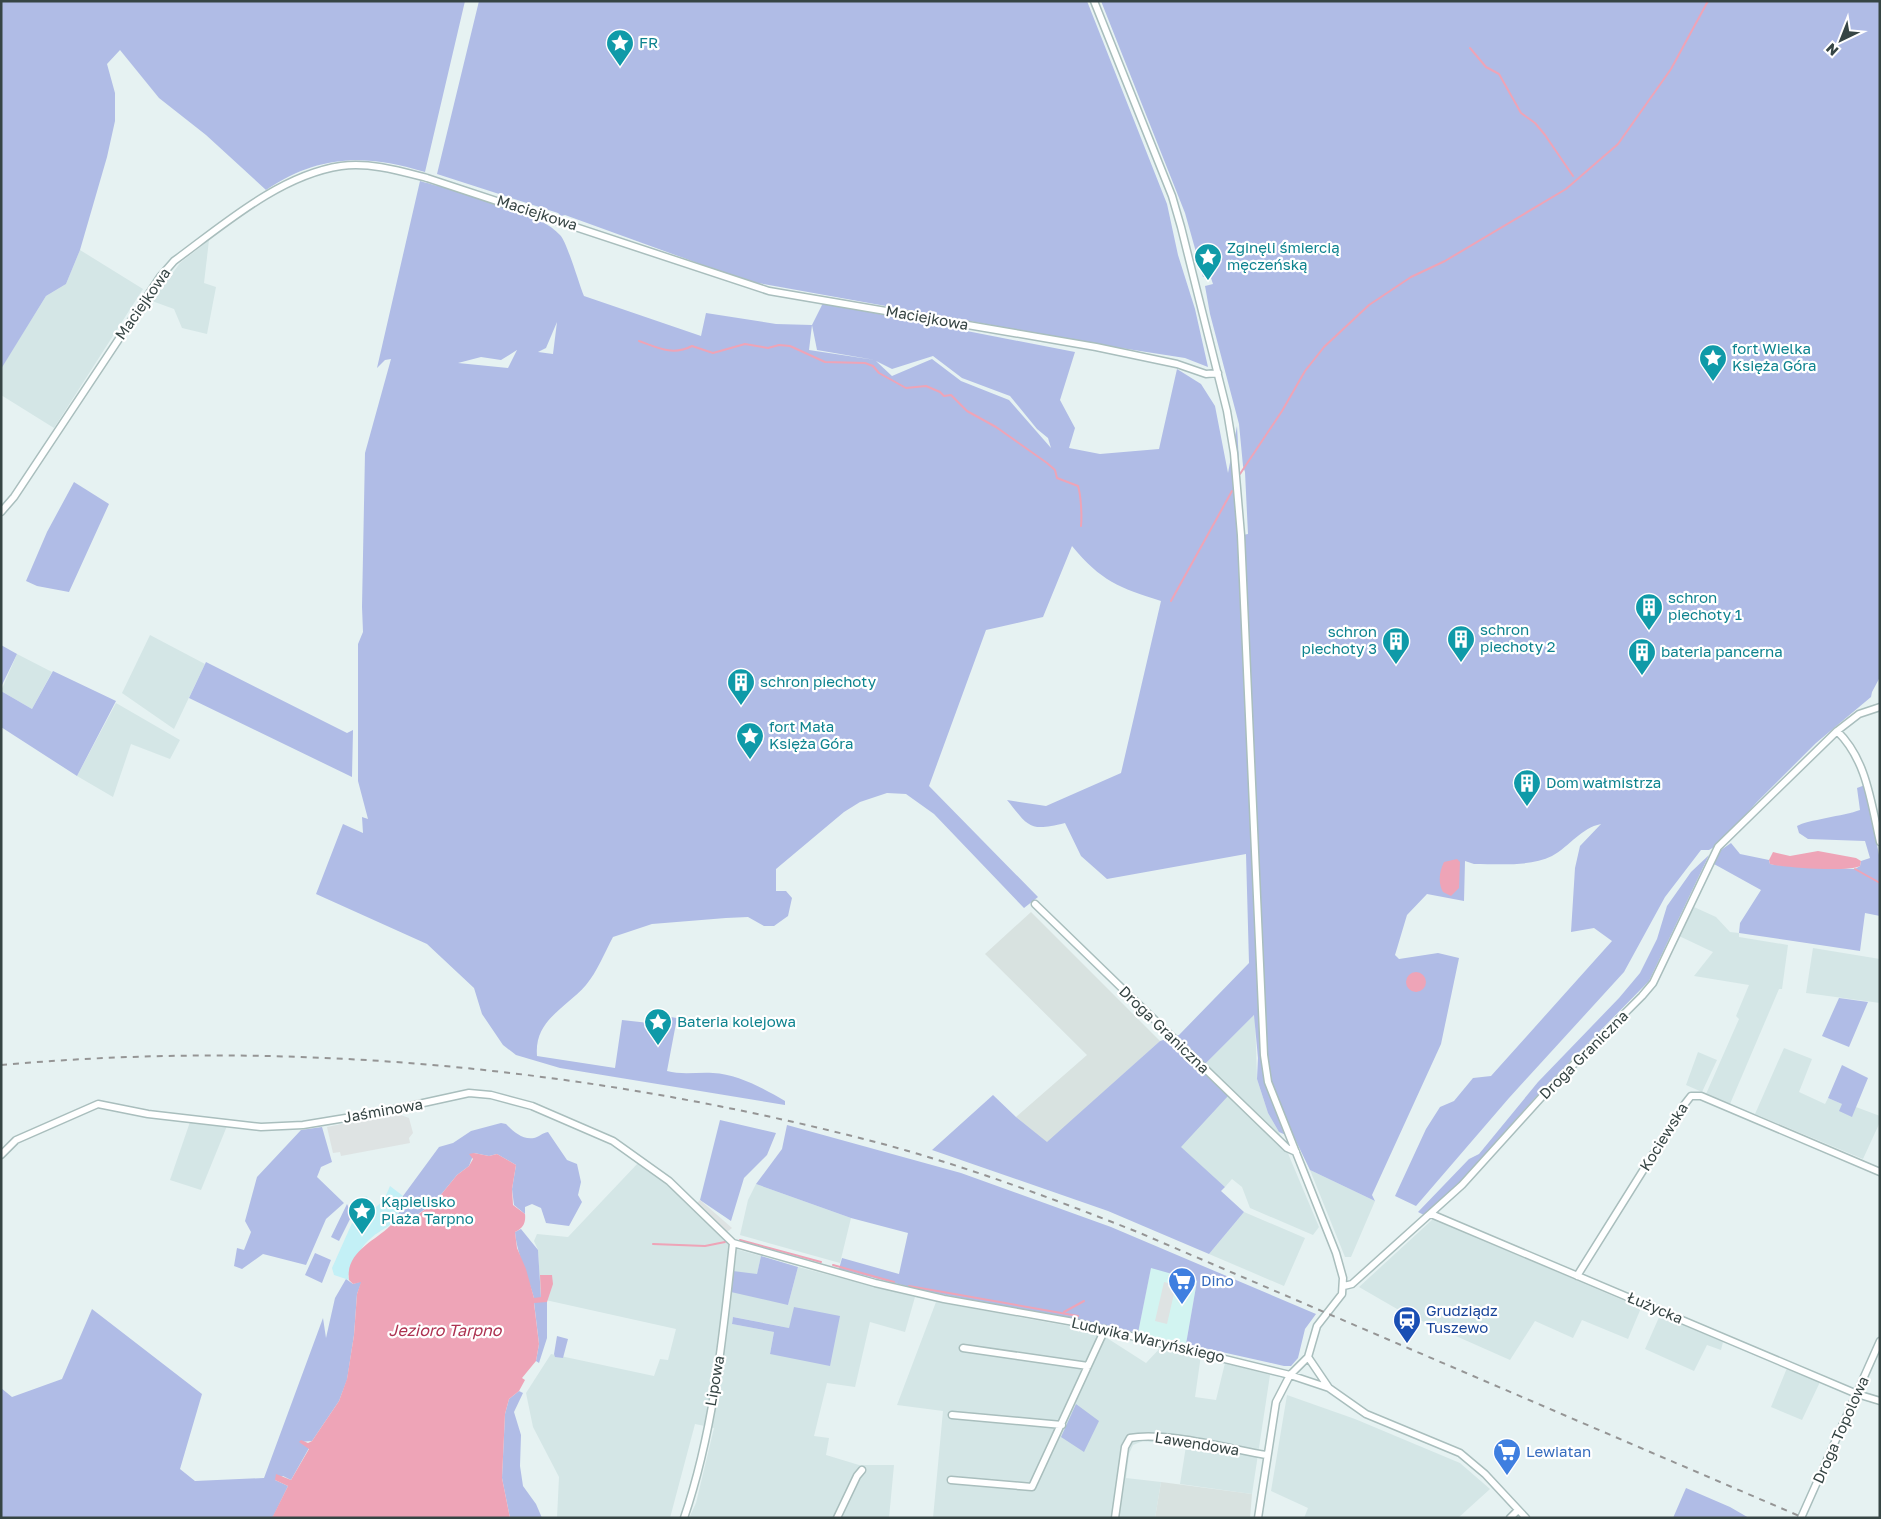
<svg xmlns="http://www.w3.org/2000/svg" width="1881" height="1519" font-family="'Golos Text',sans-serif">
  <style>
    .residential { fill: #d4e6e6; fill-rule: evenodd }
    .commercial { fill: #d2f4f1 }
    .industrial { fill: #d8e2e0 }
    .green { fill: #b0bce6; fill-rule: evenodd }
    .sand { fill: #c3f0f6 }
    .parking { fill: #dee3e3 }
    .water { fill: #eea4b7 }
    .lines { fill: none; stroke-linecap: round; stroke-linejoin: round }
    .stream { stroke: #eea4b7; stroke-width: 2 }
    .minor-casing { stroke: #a9bebd; stroke-width: 9 }
    .minor { stroke: #fff; stroke-width: 6 }
    .rail { stroke: #959595; stroke-width: 2; stroke-dasharray: 6 6; stroke-linecap: butt }
    .labels { text-anchor: middle; stroke-width: 4.5; stroke-linejoin: round; paint-order: stroke }
    .culture-label { font-size: 15px; fill: #0d838f; stroke: #fff; text-anchor: start }
    .street-label { font-size: 15px; fill: #364544; stroke: #fff }
    .shop-label { font-size: 15px; fill: #366cbe; stroke: #fff; text-anchor: start }
    .transit-label { font-size: 15px; fill: #164399; stroke: #fff; text-anchor: start }
    .water-label { font-size: 16px; font-style: italic; fill: #ad3251; stroke: #fff }
  </style>
  <rect width="100%" height="100%" fill="#e6f2f2"/>
  <!-- residential -->
  <path class="residential" d="M 209,240 L 204,283 L 216,287 L 207,334 L 182,328 L 174,309 L 152,301 L 180,263 Z
    M 80,250 L 143,289 L 54,428 L 1,395 L 1,368 L 46,296 L 66,284 Z
    M 150,635 L 205,664 L 174,729 L 122,693 Z
    M 17,654 L 52,672 L 32,709 L 1,691 Z
    M 116,703 L 180,740 L 170,759 L 131,744 L 113,797 L 77,776 Z
    M 1694,907 L 1716,917 L 1730,932 L 1739,933 L 1739,937 L 1788,945 L 1782,989 L 1779,989 L 1730,1104 L 1706,1094 L 1739,1019 L 1736,1016 L 1749,985 L 1694,976 L 1713,952 L 1679,936 Z
    M 1813,948 L 1880,959 L 1880,1003 L 1806,993 Z
    M 1255,1014 L 1257,1079 L 1268,1113 L 1279,1132 L 1319,1227 L 1313,1235 L 1250,1208 L 1242,1187 L 1232,1179 L 1225,1187 L 1180,1147 L 1227,1096 L 1200,1069 Z
    M 1784,1048 L 1812,1059 L 1799,1092 L 1825,1104 L 1828,1098 L 1842,1104 L 1852,1116 L 1856,1107 L 1880,1116 L 1880,1122 L 1863,1159 L 1755,1114 Z
    M 1698,1052 L 1717,1060 L 1702,1092 L 1686,1085 Z
    M 190,1122 L 227,1126 L 201,1190 L 170,1180 Z
    M 639,1162 L 700,1212 L 739,1250 L 761,1256 L 757,1274 L 788,1305 L 798,1267 L 915,1297 L 905,1332 L 870,1322 L 855,1387 L 827,1383 L 814,1436 L 829,1438 L 826,1455 L 859,1465 L 894,1465 L 889,1518 L 689,1518 L 696,1503 L 714,1428 L 695,1424 L 670,1518 L 557,1518 L 559,1477 L 533,1427 L 526,1393 L 551,1354 L 654,1376 L 660,1359 L 668,1360 L 676,1329 L 541,1299 L 538,1250 L 534,1241 L 537,1234 L 568,1237 ZM 733,1317 L 734,1317 L 789,1328 L 770,1354 L 774,1332 L 732,1324 Z
    M 1310,1170 L 1375,1201 L 1351,1257 L 1345,1257 Z
    M 756,1184 L 851,1218 L 840,1263 L 740,1235 L 748,1200 Z
    M 1244,1212 L 1305,1238 L 1284,1286 L 1209,1254 Z
    M 1433,1219 L 1641,1308 L 1628,1339 L 1582,1320 L 1573,1338 L 1535,1321 L 1510,1360 L 1404,1313 L 1359,1287 Z
    M 936,1302 L 1096,1331 L 1146,1363 L 1163,1345 L 1201,1355 L 1195,1397 L 1216,1400 L 1225,1363 L 1270,1375 L 1252,1494 L 1180,1484 L 1186,1446 L 1143,1441 L 1133,1445 L 1129,1454 L 1126,1478 L 1161,1482 L 1155,1518 L 933,1518 L 943,1411 L 897,1405 Z
    M 1660,1315 L 1723,1342 L 1721,1350 L 1707,1345 L 1694,1371 L 1645,1349 Z
    M 1787,1368 L 1820,1382 L 1802,1420 L 1771,1407 Z
    M 1287,1395 L 1355,1419 L 1460,1463 L 1490,1489 L 1458,1518 L 1304,1518 L 1308,1508 L 1271,1491 Z"/>
  <!-- commercial -->
  <path class="commercial" d="M 1151,1267 L 1197,1281 L 1186,1344 L 1138,1333 Z"/>
  <!-- industrial -->
  <path class="industrial" d="M 1031,912 L 1160,1041 L 1047,1143 L 1016,1117 L 1087,1055 L 985,954 Z
    M 1161,1482 L 1252,1494 L 1250,1518 L 1155,1518 Z"/>
  <!-- green -->
  <path class="green" d="M 1,1 L 465,1 L 425,172 C 366,154 319,154 266,190 L 206,135 L 159,98 L 120,50 L 107,64 L 115,93 L 115,121 L 107,157 L 80,250 L 66,284 L 46,296 L 1,369 Z
    M 479,1 L 1087,1 L 1167,204 L 1178,255 L 1195,309 L 1208,367 L 1185,358 L 1108,346 L 747,281 L 565,215 L 561,216 L 558,213 L 437,174 Z
    M 1101,1 L 1880,1 L 1880,677 L 1872,692 L 1871,697 L 1816,743 L 1757,802 L 1730,832 L 1726,840 L 1709,850 L 1701,850 L 1665,897 L 1624,972 L 1509,1098 L 1416,1206 L 1395,1196 L 1426,1129 L 1440,1107 L 1454,1101 L 1473,1078 L 1491,1076 L 1612,941 L 1594,928 L 1571,932 L 1575,868 L 1580,846 L 1601,824 C 1581,828 1570,846 1552,856 C 1530,867 1498,864 1474,864 L 1465,861 L 1464,901 L 1427,894 L 1407,915 L 1395,955 L 1399,959 L 1438,953 L 1459,958 L 1441,1044 L 1372,1195 L 1375,1201 L 1310,1170 L 1295,1139 L 1279,1132 L 1268,1113 L 1257,1079 L 1258,1058 L 1254,1015 L 1200,1069 L 1228,1096 L 1181,1147 L 1225,1187 L 1221,1191 L 1244,1212 L 1209,1254 L 1108,1211 L 932,1150 L 993,1095 L 1016,1117 L 1047,1142 L 1160,1041 L 1179,1035 L 1249,963 L 1246,854 L 1107,879 L 1081,856 L 1065,823 C 1029,832 1029,827 1007,800 L 1046,806 L 1121,773 L 1161,601 C 1119,588 1101,581 1072,546 L 1043,617 L 986,630 L 929,786 L 1038,897 L 1024,908 L 934,814 L 906,794 L 887,793 L 860,802 L 844,812 L 776,869 L 776,891 L 786,891 L 792,898 L 788,916 L 774,926 L 764,926 L 748,917 L 726,918 L 652,924 L 613,937 C 605,952 597,972 586,985 C 565,1009 534,1020 537,1056 L 615,1068 L 622,1020 L 649,1023 L 664,1016 L 677,1018 L 667,1071 C 681,1075 698,1072 713,1073 C 738,1074 764,1089 785,1101 L 785,1105 L 560,1068 L 516,1055 L 503,1045 L 482,1014 L 474,988 L 427,944 L 316,894 L 343,824 L 363,833 L 362,817 L 368,819 L 358,781 L 358,644 L 363,632 L 362,607 L 365,453 L 391,359 L 385,360 L 377,368 L 420,181 C 454,191 538,210 560,235 C 567,242 579,284 584,296 L 701,336 L 706,313 L 776,324 L 812,325 L 823,303 L 1075,352 L 1060,400 L 1075,428 L 1069,448 L 1100,454 L 1159,449 L 1177,369 L 1201,384 L 1215,406 L 1228,473 L 1237,426 L 1243,535 L 1248,534 L 1245,472 L 1243,466 L 1239,424 L 1210,314 L 1205,286 L 1213,284 L 1210,275 L 1203,277 L 1185,213 ZM 557,322 L 553,354 L 538,352 L 546,348 ZM 812,325 L 817,350 L 875,360 L 809,350 ZM 517,350 L 508,368 L 458,363 L 481,357 L 501,360 ZM 933,356 L 962,378 L 1010,396 L 1037,429 L 1048,438 L 1051,448 L 1009,400 L 961,381 L 932,359 L 892,376 L 876,361 L 892,369 Z
    M 74,482 L 109,504 L 69,592 L 37,586 L 26,581 L 47,532 Z
    M 1,645 L 17,654 L 1,687 Z
    M 206,662 L 347,733 L 353,730 L 352,777 L 189,698 Z
    M 53,671 L 116,701 L 77,776 L 1,727 L 1,691 L 32,709 Z
    M 1865,785 L 1880,860 L 1880,916 L 1865,913 L 1860,951 L 1739,933 L 1740,923 L 1761,890 L 1714,864 L 1721,850 L 1731,843 L 1740,854 L 1769,860 L 1770,864 L 1776,865 L 1855,869 L 1860,866 L 1861,861 L 1870,858 L 1865,841 L 1808,839 L 1799,833 L 1797,826 C 1807,820 1844,816 1860,810 L 1857,788 Z
    M 1709,855 L 1649,981 L 1544,1088 L 1459,1183 L 1424,1215 L 1418,1212 L 1469,1159 L 1479,1154 L 1538,1082 L 1619,998 L 1640,973 L 1657,939 L 1667,906 L 1691,872 Z
    M 1839,998 L 1868,1002 L 1849,1047 L 1822,1036 Z
    M 1842,1065 L 1868,1078 L 1852,1117 L 1839,1111 L 1842,1104 L 1828,1098 Z
    M 720,1120 L 776,1133 L 767,1155 L 744,1178 L 731,1221 L 700,1200 Z
    M 501,1123 L 506,1124 C 513,1131 522,1140 534,1138 C 539,1137 542,1133 548,1132 L 567,1160 L 577,1164 L 581,1182 L 578,1195 L 582,1202 L 569,1226 L 546,1223 L 541,1208 L 532,1204 L 525,1207 L 525,1214 L 514,1205 L 512,1189 L 516,1165 L 497,1154 L 489,1156 L 474,1153 L 469,1166 L 457,1175 L 435,1202 L 407,1222 L 400,1214 L 398,1215 L 403,1196 L 439,1147 L 453,1143 L 471,1131 Z
    M 787,1125 L 961,1173 L 1111,1227 L 1316,1314 L 1305,1329 L 1298,1358 L 1291,1366 L 1284,1366 L 1186,1344 L 1197,1281 L 1151,1268 L 1138,1333 L 926,1291 L 839,1269 L 842,1258 L 899,1274 L 908,1233 L 851,1218 L 756,1184 L 782,1149 Z
    M 322,1127 L 332,1162 L 321,1167 L 317,1177 L 344,1203 L 326,1219 L 306,1265 L 263,1254 L 242,1269 L 234,1266 L 237,1248 L 244,1250 L 251,1232 L 245,1221 L 257,1177 L 301,1130 Z
    M 347,1204 L 352,1215 L 339,1241 L 331,1237 Z
    M 521,1229 L 538,1250 L 541,1298 L 534,1298 C 528,1276 517,1255 515,1232 Z
    M 315,1253 L 331,1260 L 322,1283 L 305,1275 Z
    M 761,1256 L 798,1267 L 788,1305 L 731,1292 L 733,1271 L 757,1274 Z
    M 346,1279 L 353,1284 L 362,1281 L 357,1294 L 354,1335 L 347,1380 L 339,1401 L 312,1441 L 300,1442 L 309,1448 L 291,1480 L 283,1476 L 275,1480 L 288,1486 L 273,1517 L 1,1518 L 1,1388 L 12,1397 L 62,1379 L 92,1309 L 202,1394 L 180,1469 L 195,1481 L 264,1478 L 323,1318 L 326,1338 L 335,1298 Z
    M 534,1302 L 547,1302 L 547,1338 L 539,1363 L 536,1361 L 539,1344 Z
    M 794,1307 L 840,1316 L 830,1366 L 770,1354 L 774,1332 L 732,1324 L 733,1317 L 789,1328 Z
    M 557,1336 L 568,1339 L 563,1358 L 555,1357 L 554,1354 Z
    M 519,1391 L 523,1393 L 514,1412 L 521,1435 L 520,1466 L 523,1486 L 536,1504 L 542,1518 L 510,1518 L 502,1478 L 505,1414 L 509,1399 Z
    M 1076,1404 L 1099,1421 L 1084,1452 L 1061,1437 Z
    M 1686,1488 L 1730,1507 L 1749,1518 L 1673,1518 Z"/>
  <!-- sand -->
  <path class="sand" d="M 390,1186 L 403,1196 C 397,1232 384,1223 365,1244 C 358,1252 354,1266 348,1276 L 349,1280 L 334,1275 L 332,1268 L 352,1223 L 358,1226 L 365,1209 L 360,1206 L 366,1196 L 376,1207 L 384,1200 Z"/>
  <!-- parking -->
  <path class="parking" d="M 400,1112 L 401,1115 L 409,1118 L 413,1133 L 409,1138 L 410,1143 L 341,1156 L 340,1152 L 333,1153 L 327,1127 Z
    M 700,1200 L 732,1228 L 727,1232 L 697,1203 Z
    M 1164,1282 L 1176,1285 L 1167,1324 L 1155,1321 Z"/>
  <!-- water -->
  <path class="water" d="M 1818,851 L 1856,858 L 1861,861 L 1860,866 C 1849,872 1784,868 1770,864 L 1769,860 L 1773,852 L 1790,856 Z
    M 1457,859 L 1460,862 L 1459,888 L 1451,896 L 1443,892 C 1438,883 1439,872 1444,862 Z
    M1406 982a10 10 0 1 1 20 0a10 10 0 1 1-20 0Z
    M 474,1153 L 489,1156 L 497,1154 L 516,1165 L 512,1189 L 513,1205 L 525,1214 C 526,1223 523,1228 515,1232 L 517,1248 L 526,1269 L 534,1298 L 541,1297 L 540,1275 L 552,1275 L 553,1284 L 547,1302 L 534,1303 L 539,1344 L 536,1361 L 522,1378 L 525,1380 L 519,1391 L 509,1399 L 505,1414 L 502,1478 L 510,1518 L 270,1518 L 273,1516 L 288,1486 L 275,1480 L 276,1474 L 291,1480 L 309,1449 L 299,1442 L 301,1440 L 308,1443 L 312,1441 L 339,1401 L 347,1379 L 354,1335 L 357,1294 L 361,1282 L 353,1284 L 349,1280 C 345,1252 375,1241 390,1226 C 394,1223 396,1217 400,1214 L 403,1214 L 408,1222 L 435,1202 L 457,1175 L 469,1166 L 473,1159 L 469,1154 Z"/>
  <g class="lines">
    <!-- stream -->
    <path class="stream" d="M 1470,48 L 1486,67 L 1499,74 L 1521,113 L 1535,123 L 1545,135 L 1573,176
      M 639,341 C 658,348 673,356 692,346 L 713,353 L 745,344 L 768,348 L 779,345 L 790,346 L 825,362 L 865,363 L 873,366 L 879,373 L 906,388 L 926,386 L 940,392 L 944,396 L 951,395 L 967,411 L 996,427 L 1047,463 L 1055,470 L 1057,478 L 1078,486 C 1081,495 1082,516 1081,526
      M 1240,474 L 1282,411 L 1305,371 L 1324,347 L 1369,305 L 1411,277 L 1445,261 L 1566,189 L 1618,144 L 1671,69 L 1708,1
      M 1171,601 L 1232,491
      M 1855,869 L 1880,883
      M 740,1240 L 821,1262
      M 653,1244 L 705,1246 L 725,1242
      M 833,1265 L 894,1282
      M 909,1286 L 1078,1316
      M 1064,1312 L 1084,1301"/>
    <!-- minor casing -->
    <g class="minor-casing">
      <path id="minor" d="M 1094,1 L 1172,196 L 1181,227 L 1227,411 L 1234,453 L 1241,535 L 1264,1055 L 1268,1082 L 1336,1253 L 1343,1278 L 1342,1294 L 1317,1326 L 1308,1357 L 1290,1375 L 1276,1402 L 1258,1518
        M 1,512 L 14,497 L 160,277 L 174,261 C 223,225 280,175 341,166 C 370,162 400,171 427,178 L 769,291 L 1096,347 L 1177,364 L 1206,374 L 1218,373
        M 1837,731 C 1867,760 1871,803 1880,842
        M 1035,904 L 1287,1148 L 1296,1152
        M 1,1155 L 16,1140 L 98,1104 L 148,1114 L 261,1127 L 303,1125 L 382,1112 L 469,1093 L 491,1095 L 532,1106 L 613,1141 L 669,1181 L 733,1243
        M 1431,1214 L 1857,1394 L 1880,1401
        M 733,1243 L 875,1283 L 944,1299 L 1074,1322 L 1290,1375 L 1329,1388 L 1366,1414 L 1460,1453 L 1485,1474 L 1526,1518
        M 1577,1276 L 1684,1105 L 1691,1096 L 1701,1096 L 1880,1172
        M 1344,1286 L 1352,1284 L 1462,1185 L 1548,1090 L 1642,996 L 1653,983 L 1718,847 L 1837,731 L 1859,714 L 1880,707
        M 963,1348 L 1088,1366
        M 1308,1357 L 1329,1388
        M 952,1415 L 1062,1425
        M 951,1480 L 1032,1487 L 1105,1329
        M 684,1518 C 714,1430 723,1335 733,1243
        M 837,1518 L 857,1476 L 862,1470
        M 1115,1518 L 1125,1447 L 1130,1438 C 1164,1431 1230,1449 1266,1455
        M 1510,1518 L 1518,1510
        M 1801,1518 L 1880,1341"/>
    </g>
    <!-- minor -->
    <use href="#minor" class="minor"/>
    <!-- rail -->
    <path class="rail" d="M 1,1065 C 292,1039 581,1067 864,1139 C 958,1163 1049,1197 1140,1233 L 1804,1518"/>
  </g>
  <!-- icons -->
  <defs>
    <g id="sight-pin" transform="scale(1.4375)"><path d="M0 17L-7.5 6A9.5 9.5 0 1 1 7.5 6Z" fill="#0f9aa8" stroke="#fff"/><path d="M0-6L1.8-2.2L6-1.7L2.9 1.2L3.7 5.4L0 3.3L-3.7 5.4L-2.9 1.2L-6-1.7L-1.8-2.2Z" fill="#fff"/></g>
    <g id="building-pin" transform="scale(1.4375)"><path d="M0 17L-7.5 6A9.5 9.5 0 1 1 7.5 6Z" fill="#0f9aa8" stroke="#fff"/><path d="M-4-6H4V6H1V3H-1V6H-4ZM-2.5-4.3h1.7v1.8h-1.7ZM.8-4.3h1.7v1.8H.8ZM-2.5-1h1.7V.8h-1.7ZM.8-1h1.7V.8H.8Z" fill="#fff"/></g>
    <g id="supermarket-pin" transform="scale(1.4375)"><path d="M0 17L-7.5 6A9.5 9.5 0 1 1 7.5 6Z" fill="#3f7fe0" stroke="#fff"/><path d="M-6-5.5h2.5l.6 2H6L4.5 2H-2.5L-4.4-4H-6ZM-1.5 3.2a1.3 1.3 0 1 0 .1 0ZM3 3.2a1.3 1.3 0 1 0 .1 0Z" fill="#fff"/></g>
    <g id="station-pin" transform="scale(1.4375)"><path d="M0 17L-7.5 6A9.5 9.5 0 1 1 7.5 6Z" fill="#1a4fb4" stroke="#fff"/><path d="M-3-6H3Q5-6 5-4V2Q5 4 3 4L4.5 6H3L1.5 4h-3L-3 6H-4.5L-3 4Q-5 4-5 2V-4Q-5-6-3-6ZM-3.5-4v3h7v-3ZM-3.5 1v1.5H-2V1ZM2 1v1.5H3.5V1Z" fill="#fff"/></g>
  </defs>
  <g fill-rule="evenodd">
    <use href="#sight-pin" x="620" y="43"/>
    <use href="#sight-pin" x="1208" y="257"/>
    <use href="#sight-pin" x="1713" y="358"/>
    <use href="#building-pin" x="1649" y="607"/>
    <use href="#building-pin" x="1461" y="639"/>
    <use href="#building-pin" x="1396" y="641"/>
    <use href="#building-pin" x="1642" y="652"/>
    <use href="#building-pin" x="741" y="682"/>
    <use href="#sight-pin" x="750" y="736"/>
    <use href="#building-pin" x="1527" y="783"/>
    <use href="#sight-pin" x="658" y="1022"/>
    <use href="#sight-pin" x="362" y="1211"/>
    <use href="#supermarket-pin" x="1182" y="1281"/>
    <use href="#station-pin" x="1407" y="1320"/>
    <use href="#supermarket-pin" x="1507" y="1452"/>
  </g>
  <g class="labels">
    <!-- culture labels -->
    <g class="culture-label">
      <text x="639" y="48">FR</text>
      <text x="1227" y="253">Zginęli śmiercią<tspan x="1227" dy="17">męczeńską</tspan></text>
      <text x="1732" y="354">fort Wielka<tspan x="1732" dy="17">Księża Góra</tspan></text>
      <text x="1668" y="603">schron<tspan x="1668" dy="17">piechoty 1</tspan></text>
      <text x="1480" y="635">schron<tspan x="1480" dy="17">piechoty 2</tspan></text>
      <text x="1377" y="637" text-anchor="end">schron<tspan x="1377" dy="17">piechoty 3</tspan></text>
      <text x="1661" y="657">bateria pancerna</text>
      <text x="760" y="687">schron piechoty</text>
      <text x="769" y="732">fort Mała<tspan x="769" dy="17">Księża Góra</tspan></text>
      <text x="1546" y="788">Dom wałmistrza</text>
      <text x="677" y="1027">Bateria kolejowa</text>
      <text x="381" y="1207">Kąpielisko<tspan x="381" dy="17">Plaża Tarpno</tspan></text>
    </g>
    <!-- street labels -->
    <g class="street-label">
      <text transform="translate(537 213) rotate(18)" y="5">Maciejkowa</text>
      <text transform="translate(143 304) rotate(-55)" y="5">Maciejkowa</text>
      <text transform="translate(927 318) rotate(10)" y="5">Maciejkowa</text>
      <text transform="translate(1164 1030) rotate(44)" y="5">Droga Graniczna</text>
      <text transform="translate(1584 1055) rotate(-45)" y="5">Droga Graniczna</text>
      <text transform="translate(383 1111) rotate(-10)" y="5">Jaśminowa</text>
      <text transform="translate(1664 1137) rotate(-58)" y="5">Kociewska</text>
      <text transform="translate(1655 1308) rotate(23)" y="5">Łużycka</text>
      <text transform="translate(1148 1340) rotate(13)" y="5">Ludwika Waryńskiego</text>
      <text transform="translate(715 1381) rotate(-80)" y="5">Lipowa</text>
      <text transform="translate(1841 1430) rotate(-66)" y="5">Droga Topolowa</text>
      <text transform="translate(1197 1444) rotate(9)" y="5">Lawendowa</text>
    </g>
    <!-- shop labels -->
    <g class="shop-label">
      <text x="1201" y="1286">Dino</text>
      <text x="1526" y="1457">Lewiatan</text>
    </g>
    <!-- transit labels -->
    <g class="transit-label">
      <text x="1426" y="1316">Grudziądz<tspan x="1426" dy="17">Tuszewo</tspan></text>
    </g>
    <!-- water labels -->
    <g class="water-label">
      <text x="445" y="1336">Jezioro Tarpno</text>
    </g>
  </g>
  <!-- border -->
  <rect width="1881" height="1519" fill="none" stroke="#364544" stroke-width="5"/>
  <!-- north arrow -->
  <g transform="translate(1841 40) rotate(223)" stroke="#ffffff" stroke-width="4" paint-order="stroke">
  <path d="M0-4L9 19L0 12L-9 19Z" fill="#364544"/>
  <text y="-8" font-size="14" font-weight="bold" text-anchor="middle" fill="#364544">N</text>
  </g>
</svg>
